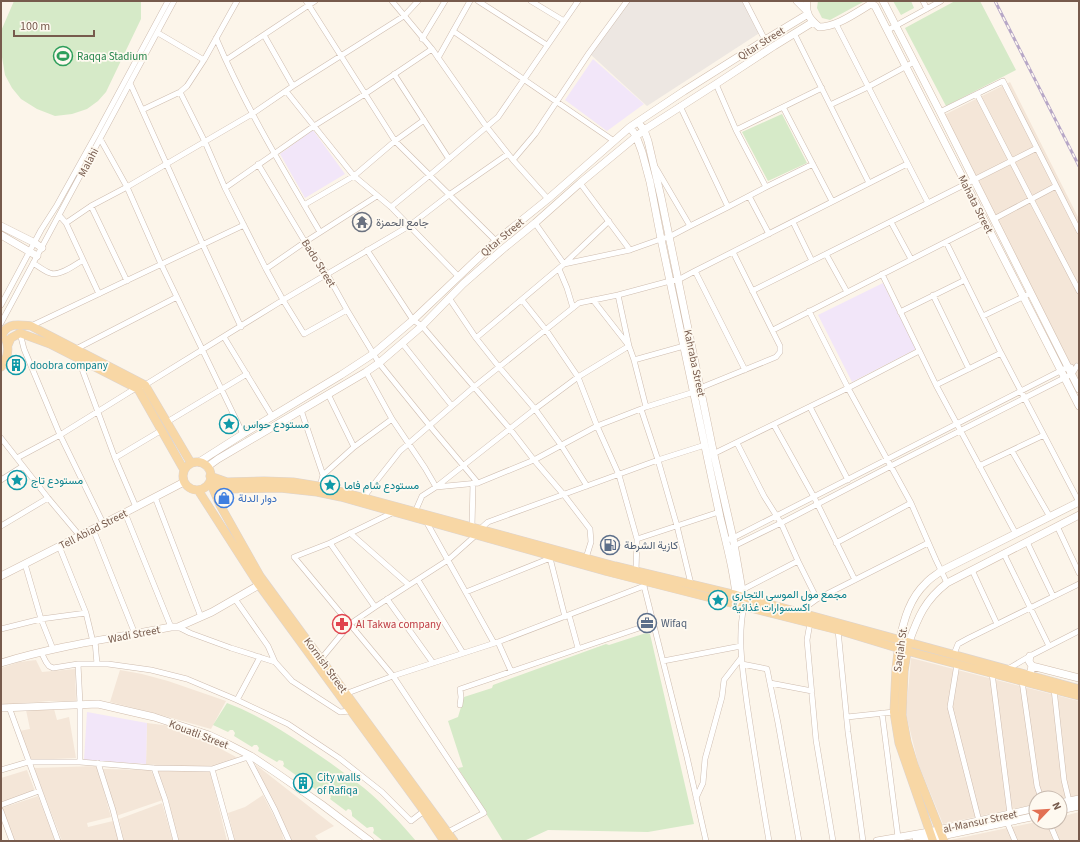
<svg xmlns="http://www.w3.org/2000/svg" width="1080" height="842" font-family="'Source Sans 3',Vazirmatn,sans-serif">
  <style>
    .residential { fill: #f4e6d8 }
    .industrial { fill: #ede7e2 }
    .education { fill: #f2e6f9 }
    .green { fill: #d6eac8 }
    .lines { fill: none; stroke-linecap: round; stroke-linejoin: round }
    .street-casing { stroke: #cebcaf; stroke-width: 6 }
    .secondary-casing { stroke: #d1bdad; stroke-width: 8 }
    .primary-casing { stroke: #dcd4d1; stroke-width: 9 }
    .street { stroke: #fff; stroke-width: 5 }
    .secondary { stroke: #fff; stroke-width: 7 }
    .primary { stroke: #f8d7a5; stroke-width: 8 }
    .rail-casing { stroke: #b7a7c7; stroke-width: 3 }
    .rail { stroke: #fef9f0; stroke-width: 1.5; stroke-dasharray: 4.5; stroke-linecap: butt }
    .labels { text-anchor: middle; stroke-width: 3.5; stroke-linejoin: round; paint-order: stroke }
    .street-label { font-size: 11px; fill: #775b4d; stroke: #fef9f0 }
    .leisure-label { font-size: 11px; fill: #27864d; stroke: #fef9f0; text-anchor: start }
    .worship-label { font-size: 11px; fill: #5b616d; stroke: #fef9f0; text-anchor: start }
    .culture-label { font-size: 11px; fill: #0d838f; stroke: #fef9f0; text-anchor: start }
    .shop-label { font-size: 11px; fill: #366cbe; stroke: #fef9f0; text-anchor: start }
    .service-label { font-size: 11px; fill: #4e5e75; stroke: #fef9f0; text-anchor: start }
    .health-label { font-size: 11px; fill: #be3a42; stroke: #fef9f0; text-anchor: start }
  </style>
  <rect width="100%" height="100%" fill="#fcf5ea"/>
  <!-- residential -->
  <path class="residential" d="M 1010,82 L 1079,219 L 1079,380 L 944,115 Z
    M 911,658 L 1079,701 L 1079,795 L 1060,799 L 1036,798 L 1036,804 L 943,824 L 918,763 L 906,714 Z
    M 36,660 L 42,672 L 75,669 L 76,701 L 49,701 L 1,705 L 1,668 L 19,662 Z
    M 120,670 L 142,674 L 168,681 L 226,701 L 211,729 L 154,713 L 110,702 Z
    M 54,709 L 57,720 L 69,717 L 76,758 L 30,760 L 19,731 L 30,729 L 26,710 Z
    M 147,723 L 171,726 L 191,733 L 238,758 L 211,767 L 168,766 L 146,764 Z
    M 255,764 L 334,826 L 315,836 L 319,841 L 292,841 Z
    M 97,766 L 111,817 L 87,823 L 88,827 L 113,821 L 119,841 L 62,841 L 34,768 Z
    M 103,769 L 151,770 L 163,800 L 116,816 Z
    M 27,770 L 35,791 L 1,804 L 1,778 Z
    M 158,771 L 210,771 L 227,841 L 177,841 L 168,798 Z
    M 263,795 L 281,830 L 284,841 L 235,841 L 228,813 L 245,807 Z
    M 38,796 L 55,841 L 13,841 L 2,808 Z
    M 162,803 L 173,841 L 124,841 L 119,819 Z
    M 1079,812 L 1079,841 L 950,840 L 1036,822 L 1060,822 L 1060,817 Z"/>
  <!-- industrial -->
  <path class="industrial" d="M 627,1 L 745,1 L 761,32 L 647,106 L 589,53 Z"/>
  <!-- education -->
  <path class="education" d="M 593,59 L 644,104 L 607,131 L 565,100 Z
    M 313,130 L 345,174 L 305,198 L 280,154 Z
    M 883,283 L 916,349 L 852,382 L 818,315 Z
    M 87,712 L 147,723 L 146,764 L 84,760 Z"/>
  <!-- green -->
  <path class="green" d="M 14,1 L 141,1 L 141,19 L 106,92 L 98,101 L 87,109 L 72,114 L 55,116 L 37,109 L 21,99 L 12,88 L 5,75 L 1,51 L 1,31 Z
    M 818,1 L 864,1 L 863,2 L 830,20 L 822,18 L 817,8 Z
    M 893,1 L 911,1 L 914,8 L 901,15 Z
    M 955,1 L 980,1 L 1016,70 L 946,106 L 905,28 Z
    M 782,114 L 807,163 L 768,181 L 742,132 Z
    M 646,633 L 650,634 L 694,824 L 648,832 L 548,830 L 524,841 L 503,841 L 458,768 L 463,767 L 448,721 L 458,717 L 464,697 L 492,688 L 493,685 L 606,644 L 609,645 Z
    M 227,703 C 256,714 282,730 307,747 C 327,760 346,774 364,788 C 383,804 400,822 416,841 L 383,841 L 373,833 L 374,830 L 373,827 L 370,827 L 367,828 L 352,816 L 352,813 L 351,810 L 348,809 L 346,811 L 330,799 L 331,797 L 329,794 L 326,793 L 324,795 L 306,783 L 307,780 L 306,777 L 303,776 L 300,778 L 283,766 L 284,764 L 283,761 L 279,760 L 277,762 L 258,751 L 259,748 L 257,745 L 254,745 L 252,747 L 234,736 L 235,733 L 233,730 L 230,730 L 228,732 L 213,725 Z"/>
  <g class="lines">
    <!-- street casing -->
    <g class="street-casing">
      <path id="street" d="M 306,1 L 395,141 L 496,241
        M 392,1 L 432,49 L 486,126 L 513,160 L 548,199
        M 478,1 L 547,45
        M 531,1 L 564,21
        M 745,1 L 765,40
        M 923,1 L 927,9
        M 836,24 L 928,203
        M 888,30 L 941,1
        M 453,31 L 614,141
        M 158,33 L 204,60
        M 794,33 L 869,183
        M 264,35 L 293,86
        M 216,38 C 245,106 283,169 320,232
        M 422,39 L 445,1
        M 438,58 L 470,1
        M 226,60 L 315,1
        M 394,74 L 449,159
        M 130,83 L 203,245 L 241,327
        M 716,84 L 736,130 L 766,187
        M 286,91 L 354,176 L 391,207 L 458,276
        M 180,92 L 205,142 L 225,188 L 266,269 L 283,300 L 304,334 L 347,310
        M 977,94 L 1031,199 L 1079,291
        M 830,105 L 868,87 L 914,62
        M 680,106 L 728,207
        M 783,107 L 832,201
        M 142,110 L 180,92 L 187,86 L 204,60 L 237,1
        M 940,112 L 1003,81 L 1079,231
        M 736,130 L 822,88
        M 100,140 L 102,142 L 127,187 L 161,264 L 243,434
        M 513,160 L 535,134 L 589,53 L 627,1
        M 258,164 L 305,242 L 327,274 L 347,310 L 379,363 L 430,426 L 478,483
        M 656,168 L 690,226
        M 580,183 L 630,250
        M 225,188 L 314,126 L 365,94 L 432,49
        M 749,196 L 769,234
        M 304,205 L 354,176 L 395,141 L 424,120
        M 91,206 L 127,281
        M 391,207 L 430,175 L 498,117 L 578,1
        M 59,215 L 66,223 L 99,294
        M 994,219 L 1056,186
        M 793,222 L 812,261
        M 891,222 L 911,259
        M 66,223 L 91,206 L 127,187 L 252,114 L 293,86 L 404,16 L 418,1
        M 535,223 L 564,264 L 630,250 L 661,239 L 669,237 L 690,226 L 728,207 L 766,187 L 813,164
        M 946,242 L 1001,353 L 1079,502
        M 367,250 L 413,320 L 422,326 L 510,429 L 534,460 L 564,495 L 590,529 L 591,542 L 586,558
        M 826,254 L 847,292
        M 33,263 C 38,266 44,271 50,273 C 59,277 75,265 83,260
        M 266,269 L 305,242 L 377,196
        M 559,269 L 567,288 L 573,308
        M 695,271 L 745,370
        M 882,274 L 936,385 L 1016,534
        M 752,291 L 928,203 L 1037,148
        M 933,295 L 969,369
        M 449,298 L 476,338 L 499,367 L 535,409 L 561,445 L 587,486
        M 522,300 L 546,330 L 578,377 L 597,426 L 619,475 L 637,539 L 636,571 L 635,574
        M 593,300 L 629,346 L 634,360 L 646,407
        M 1,305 L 41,230 L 57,205 L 97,133 L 168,1
        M 809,311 L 848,388 L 911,503 L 936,560 L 947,583
        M 900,312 L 965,280
        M 983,316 L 1031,293
        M 1,323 L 174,1
        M 31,326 L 244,225
        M 773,330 L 985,222
        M 20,333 L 24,349 L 60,435 L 104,525
        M 224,337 L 272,416
        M 476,338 L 564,264 L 609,221
        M 402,343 L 452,406
        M 76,349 L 177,297
        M 76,358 L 79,361 L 115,458 L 136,507
        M 634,360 L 684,346
        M 366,372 L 392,419 L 425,468 L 436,487 L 478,483 L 534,460 L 597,426 L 646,407 L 694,392 L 700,388 L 776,357 L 780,352 L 780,346 L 733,252
        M 936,385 L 1001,353
        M 328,394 L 354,447
        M 810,407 L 848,480
        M 641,409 L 658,460 L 677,526 L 691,584
        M 301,410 L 323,475
        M 167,422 L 247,374
        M 774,425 L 814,497 L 855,580
        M 1,438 L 48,498 L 80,536
        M 737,443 L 764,496 L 781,523 L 798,561 L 817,599
        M 1012,451 L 1050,517
        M 711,455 L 848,388 L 919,351
        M 17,458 L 60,435 L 131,391 L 145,385 L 283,300 L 409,226 L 449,195 L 508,154
        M 115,458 L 162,430
        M 979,466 L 1044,435
        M 1,480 L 23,466
        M 320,486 L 323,475 L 354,447 L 392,419
        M 155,497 L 201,617
        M 363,498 L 400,451 L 474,387 L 579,303 L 618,295 L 670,281 L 678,280 L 695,271 L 907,164
        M 394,512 L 330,543 L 294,557 L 393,676 L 484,813 L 448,832
        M 415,512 L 422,496 L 436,487 L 535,409 L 578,377 L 629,346 L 618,295
        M 125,513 L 171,627
        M 426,521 L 494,643
        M 1,526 L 48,498
        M 1057,526 L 1079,573
        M 472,527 L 473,483
        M 93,529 L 135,634
        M 480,529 L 488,522 L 658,460 L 705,445
        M 350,533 L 409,585
        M 637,539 L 719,512
        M 726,540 L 733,538 L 1068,367 L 1071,367
        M 1027,542 L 1053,596
        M 330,543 L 375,607
        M 836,543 L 911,503
        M 59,546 L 86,613
        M 732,547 L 781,523 L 891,466 L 1064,378 L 1072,374 L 1077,366
        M 1004,554 L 1049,646
        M 550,558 L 565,617
        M 25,564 L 41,619 L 53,649
        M 972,570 L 997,624
        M 418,580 L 463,653
        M 644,586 L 687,757 L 706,841
        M 742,590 L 798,561
        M 466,592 L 553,557
        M 235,599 L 268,646 L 275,662
        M 387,599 L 433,663
        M 744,606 C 737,639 743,672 747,704 C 754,750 761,795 769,841
        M 799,612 L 817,599 L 928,543
        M 569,615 L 578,648
        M 810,623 L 807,640 L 816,740 L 833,841
        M 178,627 L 190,633 L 231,648 L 275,662 L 292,681 L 340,712 L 350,711
        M 1,629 L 41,619 L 86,613 L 93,642
        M 838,630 L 848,732 L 863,841
        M 95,641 L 97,664
        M 498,642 L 511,671
        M 41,652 L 46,662 L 49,666 L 53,668 L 78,664 L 108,664 L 151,670 L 187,679 L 237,700 L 288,724 L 339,758 L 382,792 L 411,821 L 424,811
        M 954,654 L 958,644 L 969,638 L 1079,584
        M 321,659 L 350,624 L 375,607 L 448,560 L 476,535
        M 663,661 L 741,646
        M 78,664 L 80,704 L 80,762
        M 742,664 L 767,669 L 778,723 L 799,841
        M 957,664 L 950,707 L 979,821
        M 1008,669 L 1030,656 L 1079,631
        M 992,673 L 1010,814
        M 1022,681 L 1037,786 L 1041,798
        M 770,683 L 812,691
        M 1054,689 L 1064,780 L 1069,801
        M 345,694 L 393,676 L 498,642 L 644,586 L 649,580
        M 237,700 L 260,657
        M 460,705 L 461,697 L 460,689 L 654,623
        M 9,707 L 58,841
        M 882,713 L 898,837 L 897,841
        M 847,717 L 894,712
        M 248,758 L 275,810 L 289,841
        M 98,763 L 113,810 L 121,841
        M 154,768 L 165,799 L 176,841
        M 212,769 L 232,841
        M 1,770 L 28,762 L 80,762 L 154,768 L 212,769 L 251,756
        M 696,798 L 703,783 L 705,759 L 722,697 L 724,680 L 741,658
        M 1,805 L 39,791
        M 1,811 L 12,841
        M 1007,822 L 1015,841
        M 1049,822 L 1057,841"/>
    </g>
    <!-- secondary casing -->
    <g class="secondary-casing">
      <path id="secondary" d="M 797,1 L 805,9
        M 807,1 C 805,14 810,19 819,27 C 837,27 855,13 871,4 L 871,1
        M 883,1 L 940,112 L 1079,389
        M 871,4 L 875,6 L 1079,406
        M 641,126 L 644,130 L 648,141 L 661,197 L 714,455 L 733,538 L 742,590 L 743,602
        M 630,127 L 636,136 L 642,152 L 650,182 L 661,239 L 720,517 C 727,546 735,576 737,605
        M 1,226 L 35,243 L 42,248
        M 1,235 L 37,256
        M 199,462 L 243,434 L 341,375 L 373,354 L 413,320 L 496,241 L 548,199 L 630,127 L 684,91 L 765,40 L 808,14
        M 207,467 L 218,459 L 366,372 L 379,363 L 422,326 L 463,284 L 503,249 L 535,223 L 580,183 L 644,130 L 716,84 L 774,46 L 813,22
        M 1,576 C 62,545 123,514 184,482
        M 900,639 C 904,619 910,598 926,583 C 930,578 936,575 941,571 L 1079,502
        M 909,642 C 918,617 925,600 947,583 L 1079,515
        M 1,663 C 56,646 114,638 171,627 L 178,627 L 212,612 L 259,585
        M 1032,666 L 1079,678
        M 1030,675 L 1032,666 L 1029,661 L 1030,656
        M 1,708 L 98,704 L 154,717 L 209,735 L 226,743 L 251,756 L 275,772 L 321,804 L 370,841
        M 1060,803 L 1079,799
        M 1060,810 L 1079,806
        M 877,841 L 929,832 L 1036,808
        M 916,841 L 932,838 L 1036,816"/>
    </g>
    <!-- primary casing -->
    <g class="primary-casing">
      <path id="primary" d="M 3,333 C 9,322 21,325 31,326 L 145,385 L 191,463
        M 8,345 L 11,338 L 20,333 L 50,344 L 138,389 L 184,470
        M 1,367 C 7,359 10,350 6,340
        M183 476a14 14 0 1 1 28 0a14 14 0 1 1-28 0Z
        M 210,476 L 227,482 L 264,481 L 293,482 L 324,487 L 615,566 L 736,595 L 1079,689
        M 210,482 L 217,487 L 227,489 L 280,488 L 317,492 L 341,497 L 605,571 L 838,630 L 907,651 L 1079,696
        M 210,482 L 220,505 L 260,576 L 454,841
        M 198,490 L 259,585 L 424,811 L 444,841
        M 899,644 L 896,669 L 894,712 L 899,743 L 933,841
        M 908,645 L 904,671 L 902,715 L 907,742 L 914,765 L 944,841"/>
    </g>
    <!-- street -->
    <use href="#street" class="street"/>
    <!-- secondary -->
    <use href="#secondary" class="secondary"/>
    <!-- primary -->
    <use href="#primary" class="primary"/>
    <!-- rail casing -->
    <g class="rail-casing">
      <path id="rail" d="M 995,1 L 1079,166"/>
    </g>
    <!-- rail -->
    <use href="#rail" class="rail"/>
  </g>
  <!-- icons -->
  <defs>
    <g id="stadium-ring" transform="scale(1)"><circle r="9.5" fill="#fef9f0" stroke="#2e9e5b" stroke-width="1.5"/><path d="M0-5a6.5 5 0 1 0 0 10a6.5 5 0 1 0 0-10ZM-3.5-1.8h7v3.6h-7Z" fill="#2e9e5b"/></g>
    <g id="temple-ring" transform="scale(1)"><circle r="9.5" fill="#fef9f0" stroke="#6b7280" stroke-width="1.5"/><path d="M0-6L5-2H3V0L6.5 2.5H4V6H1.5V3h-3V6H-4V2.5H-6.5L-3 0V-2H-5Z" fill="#6b7280"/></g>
    <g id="building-ring" transform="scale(1)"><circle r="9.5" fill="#fef9f0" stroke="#0f9aa8" stroke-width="1.5"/><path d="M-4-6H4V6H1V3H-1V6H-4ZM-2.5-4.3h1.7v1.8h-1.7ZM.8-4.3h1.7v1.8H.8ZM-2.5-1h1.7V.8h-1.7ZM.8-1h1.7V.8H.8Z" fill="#0f9aa8"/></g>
    <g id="sight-ring" transform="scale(1)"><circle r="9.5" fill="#fef9f0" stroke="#0f9aa8" stroke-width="1.5"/><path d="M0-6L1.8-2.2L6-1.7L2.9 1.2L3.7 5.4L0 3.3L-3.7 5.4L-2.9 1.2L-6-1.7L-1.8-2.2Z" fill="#0f9aa8"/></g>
    <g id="shop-ring" transform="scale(1)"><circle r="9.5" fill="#fef9f0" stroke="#3f7fe0" stroke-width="1.5"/><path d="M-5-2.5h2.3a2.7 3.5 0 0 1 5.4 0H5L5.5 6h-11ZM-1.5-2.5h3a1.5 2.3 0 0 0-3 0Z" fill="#3f7fe0"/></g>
    <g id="fuel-ring" transform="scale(1)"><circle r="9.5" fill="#fef9f0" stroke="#5c6f8a" stroke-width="1.5"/><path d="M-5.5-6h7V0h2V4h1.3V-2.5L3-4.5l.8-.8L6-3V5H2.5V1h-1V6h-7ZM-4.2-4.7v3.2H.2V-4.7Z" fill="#5c6f8a"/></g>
    <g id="office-ring" transform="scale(1)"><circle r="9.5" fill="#fef9f0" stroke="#5c6f8a" stroke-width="1.5"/><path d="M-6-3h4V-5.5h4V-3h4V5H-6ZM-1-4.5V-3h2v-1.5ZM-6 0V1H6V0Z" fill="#5c6f8a"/></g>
    <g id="pharmacy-ring" transform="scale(1)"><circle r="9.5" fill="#fef9f0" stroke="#e0444e" stroke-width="1.5"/><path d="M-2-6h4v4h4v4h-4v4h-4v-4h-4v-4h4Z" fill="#e0444e"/></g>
  </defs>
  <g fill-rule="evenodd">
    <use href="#stadium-ring" x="63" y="56"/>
    <use href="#temple-ring" x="362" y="222"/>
    <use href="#building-ring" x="16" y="365"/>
    <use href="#sight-ring" x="229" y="424"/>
    <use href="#sight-ring" x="17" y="480"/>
    <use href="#sight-ring" x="330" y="485"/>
    <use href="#shop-ring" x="224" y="498"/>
    <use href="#fuel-ring" x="610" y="545"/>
    <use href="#sight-ring" x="718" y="600"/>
    <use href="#office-ring" x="647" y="623"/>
    <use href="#pharmacy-ring" x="342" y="624"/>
    <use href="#building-ring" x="303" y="783"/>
  </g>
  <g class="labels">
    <!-- street labels -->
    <g class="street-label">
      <text transform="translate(761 43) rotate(-32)" y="4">Qitar Street</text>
      <text transform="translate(88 162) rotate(-62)" y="4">Malahi</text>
      <text transform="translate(976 204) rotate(63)" y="4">Mahata Street</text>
      <text transform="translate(502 237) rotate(-40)" y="4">Qitar Street</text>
      <text transform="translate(319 263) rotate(58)" y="4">Bado Street</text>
      <text transform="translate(695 363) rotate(78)" y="4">Kahraba Street</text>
      <text transform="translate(93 529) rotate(-27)" y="4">Tell Abiad Street</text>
      <text transform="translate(134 634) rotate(-11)" y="4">Wadi Street</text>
      <text transform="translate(900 649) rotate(-82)" y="4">Saqiah St.</text>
      <text transform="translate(326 665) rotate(54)" y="4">Kornish Street</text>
      <text transform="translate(199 734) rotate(21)" y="4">Kouatli Street</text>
      <text transform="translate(980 821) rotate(-12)" y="4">al-Mansur Street</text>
    </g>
    <!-- leisure labels -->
    <g class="leisure-label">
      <text x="77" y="60">Raqqa Stadium</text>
    </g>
    <!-- worship labels -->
    <g class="worship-label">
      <text x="376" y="226">جامع الحمزة</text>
    </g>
    <!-- culture labels -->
    <g class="culture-label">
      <text x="30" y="369">doobra company</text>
      <text x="243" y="428">مستودع حواس</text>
      <text x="31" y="484">مستودع تاج</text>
      <text x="344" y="489">مستودع شام فاما</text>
      <text x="732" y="598">مجمع مول الموسى التجاري<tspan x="732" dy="13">اكسسوارات غذائية</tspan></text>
      <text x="317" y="781">City walls<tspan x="317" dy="13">of Rafiqa</tspan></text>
    </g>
    <!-- shop labels -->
    <g class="shop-label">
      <text x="238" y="502">دوار الدلة</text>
    </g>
    <!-- service labels -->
    <g class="service-label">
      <text x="624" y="549">كازية الشرطة</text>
      <text x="661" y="627">Wifaq</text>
    </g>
    <!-- health labels -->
    <g class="health-label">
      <text x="356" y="628">Al Takwa company</text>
    </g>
  </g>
  <!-- border -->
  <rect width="1080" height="842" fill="none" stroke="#775b4d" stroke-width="4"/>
  <!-- north arrow -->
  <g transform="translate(1048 810) rotate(65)"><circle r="19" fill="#fef9f0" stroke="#c8baaf"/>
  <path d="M0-3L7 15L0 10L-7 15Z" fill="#e27053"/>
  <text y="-6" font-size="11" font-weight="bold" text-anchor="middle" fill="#775b4d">N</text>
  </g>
  <!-- scale -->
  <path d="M14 30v6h80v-6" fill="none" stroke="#775b4d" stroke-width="2"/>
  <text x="20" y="30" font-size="12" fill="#775b4d" stroke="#fef9f0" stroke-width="3" paint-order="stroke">100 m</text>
</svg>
